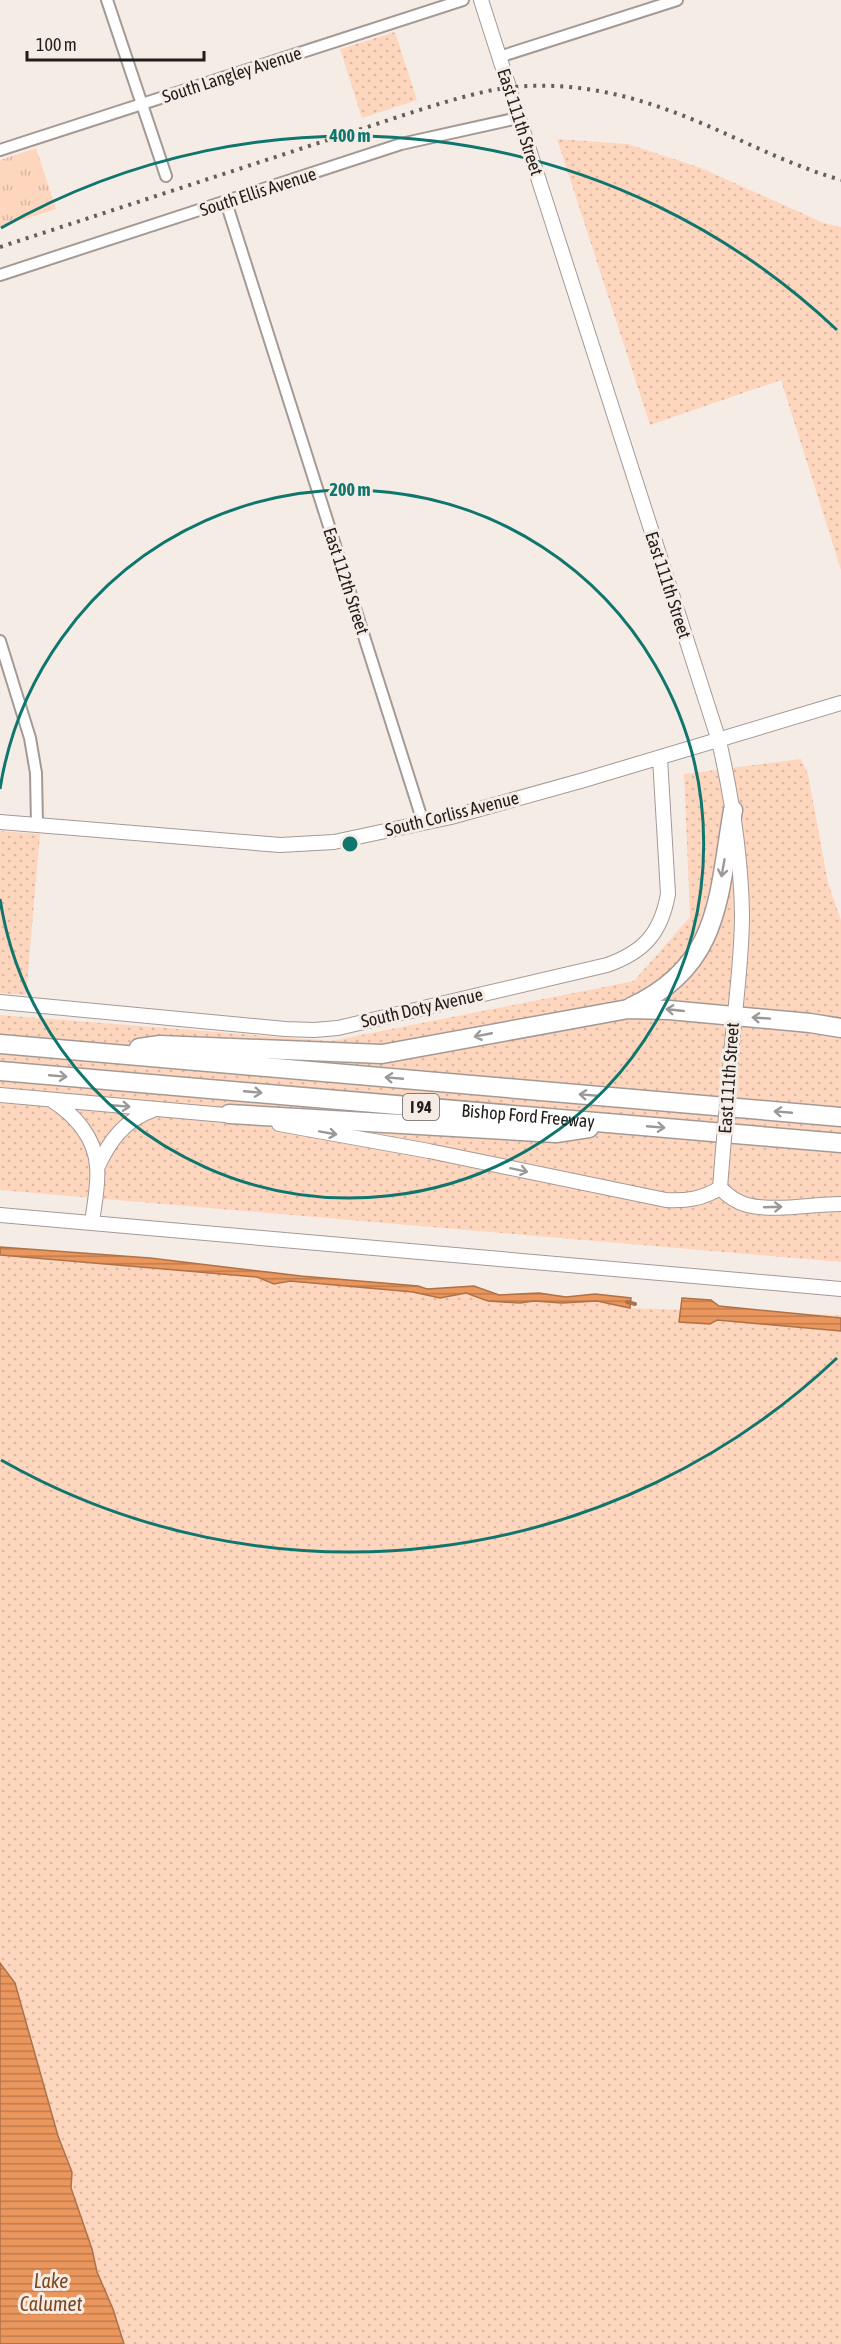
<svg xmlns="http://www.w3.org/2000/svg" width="841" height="2344" font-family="'Asap Condensed',sans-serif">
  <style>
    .grass { fill: url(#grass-dots) }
    .park { fill: url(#park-tufts) }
    .water { fill: url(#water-rules); stroke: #ae7249; stroke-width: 1.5 }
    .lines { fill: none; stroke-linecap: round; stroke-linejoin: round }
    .stream { stroke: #ae7249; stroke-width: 4 }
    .street-casing { stroke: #a49a95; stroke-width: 14 }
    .secondary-casing { stroke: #a49a95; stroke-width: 16 }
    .highway-casing { stroke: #a49a95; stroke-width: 21 }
    .street { stroke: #fff; stroke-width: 10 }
    .secondary { stroke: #fff; stroke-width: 14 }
    .highway { stroke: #fff; stroke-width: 18 }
    .rail { stroke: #645f5c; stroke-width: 4; stroke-dasharray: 3 6; stroke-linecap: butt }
    .secondary-bridge-casing { stroke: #a49a95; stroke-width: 16; stroke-linecap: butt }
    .secondary-bridge { stroke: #fff; stroke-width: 14 }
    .oneway { stroke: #9b9998 }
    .ring { fill: none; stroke: #0f766e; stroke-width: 3 }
    .labels { text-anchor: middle; stroke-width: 6; stroke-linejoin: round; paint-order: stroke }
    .shield { fill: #f6ece6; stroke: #605b58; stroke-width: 1.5 }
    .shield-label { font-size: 16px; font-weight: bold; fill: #201d1b }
    .street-label { font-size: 18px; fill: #201d1b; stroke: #f6ece6 }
    .water-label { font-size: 20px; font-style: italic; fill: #7e461e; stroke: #f6ece6 }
    .centre { fill: #0f766e; stroke: #f6ece6; stroke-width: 3 }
    .ring-label { font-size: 18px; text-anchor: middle; font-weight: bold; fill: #0f766e; stroke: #f6ece6; stroke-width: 6; stroke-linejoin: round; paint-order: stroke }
  </style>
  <defs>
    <pattern id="grass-dots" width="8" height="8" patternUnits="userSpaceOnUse" patternTransform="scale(1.5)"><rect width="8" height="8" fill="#fed6be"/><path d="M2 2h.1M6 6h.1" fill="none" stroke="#d9b7a3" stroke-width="1.8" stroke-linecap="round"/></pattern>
    <pattern id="park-tufts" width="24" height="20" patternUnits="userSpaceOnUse" patternTransform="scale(1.5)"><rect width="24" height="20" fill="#fed6be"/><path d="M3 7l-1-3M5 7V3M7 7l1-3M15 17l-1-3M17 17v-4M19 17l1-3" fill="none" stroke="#d9b7a3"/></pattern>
    <pattern id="water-rules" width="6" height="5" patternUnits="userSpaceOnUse" patternTransform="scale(1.5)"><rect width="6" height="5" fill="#eb965d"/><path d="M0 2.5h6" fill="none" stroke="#be7a4c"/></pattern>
  </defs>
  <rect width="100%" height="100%" fill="#f6ece6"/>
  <!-- grass -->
  <path class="grass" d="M 395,32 L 417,100 L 362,118 L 340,49 Z
    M 557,139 L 628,144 L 701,168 L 824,223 L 841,227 L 841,570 L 781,380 L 650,425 Z
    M 801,759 L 808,774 L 828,883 L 841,920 L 841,1262 L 0,1190 L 0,1015 L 331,1041 L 634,981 L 690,917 L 684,774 Z
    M 0,831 L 40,834 L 26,995 L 0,993 Z
    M 0,1255 L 257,1277 L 274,1284 L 290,1281 L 413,1292 L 440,1298 L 466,1293 L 520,1303 L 534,1301 L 562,1303 L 597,1301 L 630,1308 L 841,1315 L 841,2344 L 124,2344 L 113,2309 L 97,2272 L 92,2249 L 71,2188 L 72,2172 L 58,2136 L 15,1983 L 0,1963 Z"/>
  <!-- park -->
  <path class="park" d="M 36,148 L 56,209 L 0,227 L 0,160 Z"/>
  <!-- water -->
  <path class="water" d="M 0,1247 L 150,1258 L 301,1276 L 418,1286 L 427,1289 L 474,1286 L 499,1295 L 539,1293 L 566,1297 L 595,1294 L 631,1298 L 630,1308 L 597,1301 L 562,1303 L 534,1301 L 520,1303 L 488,1301 L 466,1293 L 440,1298 L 413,1292 L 290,1281 L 274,1284 L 257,1277 L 0,1255 Z
    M 682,1298 L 711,1300 L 719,1306 L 841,1318 L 841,1331 L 717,1320 L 710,1324 L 679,1322 Z
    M 0,1963 L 15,1983 L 58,2136 L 72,2172 L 71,2188 L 92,2249 L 97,2272 L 113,2309 L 124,2344 L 0,2344 Z"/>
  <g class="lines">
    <!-- stream -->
    <path class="stream" d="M 627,1302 L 635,1304"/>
    <!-- street casing -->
    <g class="street-casing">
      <path id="street" d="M 107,0 L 166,176
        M 499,57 L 677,0
        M 0,150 L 463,0
        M 226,202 L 423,822
        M 0,275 L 401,144 L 518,118
        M 0,641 L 30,738 L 36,773 L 37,825"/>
    </g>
    <!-- secondary casing -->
    <g class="secondary-casing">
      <path id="secondary" d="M 481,0 L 719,741 C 732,798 741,856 742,914 C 742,967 733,1019 730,1071
        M 0,822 L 280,845 L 334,842 L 451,817 L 584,780 L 841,703
        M 0,1002 L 285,1029 L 314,1030 L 338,1028 L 607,965 C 644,952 661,933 668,894 L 660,758
        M 0,1095 L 236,1116
        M 53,1101 C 75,1115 95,1138 97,1166 C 99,1184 94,1205 92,1223
        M 279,1124 L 429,1151 L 666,1200 C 687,1201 702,1199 720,1188
        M 98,1166 C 110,1140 125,1120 153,1110
        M 720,1188 C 728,1196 736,1202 747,1205 C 775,1212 812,1204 841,1204
        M 720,1188 L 723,1150
        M 0,1215 L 841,1289"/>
    </g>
    <!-- highway casing -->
    <g class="highway-casing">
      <g id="highway">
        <path d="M 631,1007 C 721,966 718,896 733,810"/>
        <path d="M 0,1044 L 841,1117"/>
        <path d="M 139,1048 L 160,1045 L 382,1054 L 628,1009 L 669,1010 L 810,1023 L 841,1028"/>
        <path id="s1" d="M 0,1071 L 841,1143"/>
        <path d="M 229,1114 L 556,1133 L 589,1128"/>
      </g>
    </g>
    <!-- street -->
    <use href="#street" class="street"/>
    <!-- secondary -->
    <use href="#secondary" class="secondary"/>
    <!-- highway -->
    <use href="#highway" class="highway"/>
    <!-- rail -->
    <path class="rail" d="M 0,247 L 404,115 C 432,106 460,97 488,91 C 556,77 625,92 689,118 C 741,139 786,164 841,180"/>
    <!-- secondary-bridge casing -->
    <g class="secondary-bridge-casing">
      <path id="secondary-bridge" d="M 723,1150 L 730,1071"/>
    </g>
    <!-- secondary-bridge -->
    <use href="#secondary-bridge" class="secondary-bridge"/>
  </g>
  <!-- one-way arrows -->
  <defs><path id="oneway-shaft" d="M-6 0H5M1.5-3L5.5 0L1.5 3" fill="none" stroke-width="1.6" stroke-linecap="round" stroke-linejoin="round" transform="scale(1.5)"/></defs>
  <g class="oneway">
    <use href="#oneway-shaft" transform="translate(723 868) rotate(100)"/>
    <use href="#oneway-shaft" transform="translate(675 1010) rotate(-174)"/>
    <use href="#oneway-shaft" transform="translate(761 1018) rotate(-176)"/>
    <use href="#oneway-shaft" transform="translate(483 1035) rotate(169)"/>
    <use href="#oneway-shaft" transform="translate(58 1076) rotate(5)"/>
    <use href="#oneway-shaft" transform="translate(394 1078) rotate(-175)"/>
    <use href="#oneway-shaft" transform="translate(253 1092) rotate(5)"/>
    <use href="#oneway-shaft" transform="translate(588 1095) rotate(-175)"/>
    <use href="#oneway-shaft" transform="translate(121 1106) rotate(5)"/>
    <use href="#oneway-shaft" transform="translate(783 1112) rotate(-175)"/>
    <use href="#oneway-shaft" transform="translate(656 1127) rotate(5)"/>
    <use href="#oneway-shaft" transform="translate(328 1133) rotate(10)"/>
    <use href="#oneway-shaft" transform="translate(519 1170) rotate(12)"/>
    <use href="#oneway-shaft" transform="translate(773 1207) rotate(-2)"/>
  </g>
  <!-- distance rings -->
  <g class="ring">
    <path d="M0 789A354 354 0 1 1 0 899"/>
    <path d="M837 1358A708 708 0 0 1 1 1460M1 228A708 708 0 0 1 837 330"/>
  </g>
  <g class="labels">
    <!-- shield labels -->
    <rect class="shield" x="403" y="1094" width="36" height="26" rx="4.5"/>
    <g class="shield-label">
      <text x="421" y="1113">I 94</text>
    </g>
    <!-- street labels -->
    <g class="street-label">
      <text transform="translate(232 75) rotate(-18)" y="6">South Langley Avenue</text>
      <text transform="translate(520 122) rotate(72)" y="6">East 111th Street</text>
      <text transform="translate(258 192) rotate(-18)" y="6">South Ellis Avenue</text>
      <text transform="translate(346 581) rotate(72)" y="6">East 112th Street</text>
      <text transform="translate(668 585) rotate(72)" y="6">East 111th Street</text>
      <text transform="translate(452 814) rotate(-14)" y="6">South Corliss Avenue</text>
      <text transform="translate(422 1008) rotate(-13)" y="6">South Doty Avenue</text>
      <text transform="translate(729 1078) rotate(-86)" y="6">East 111th Street</text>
      <text dy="6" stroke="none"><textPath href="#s1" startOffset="530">Bishop Ford Freeway</textPath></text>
    </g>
    <!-- water labels -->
    <g class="water-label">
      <text x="51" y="2288">Lake<tspan x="51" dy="23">Calumet</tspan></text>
    </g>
  </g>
  <circle cx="350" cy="844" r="9" class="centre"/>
  <g class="ring-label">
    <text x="350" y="142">400 m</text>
    <text x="350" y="496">200 m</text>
  </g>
  <!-- scale -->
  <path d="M27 51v9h177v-9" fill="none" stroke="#201d1b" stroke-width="3"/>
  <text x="36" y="51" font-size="18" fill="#201d1b" stroke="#f6ece6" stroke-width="4.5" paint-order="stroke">100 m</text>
</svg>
